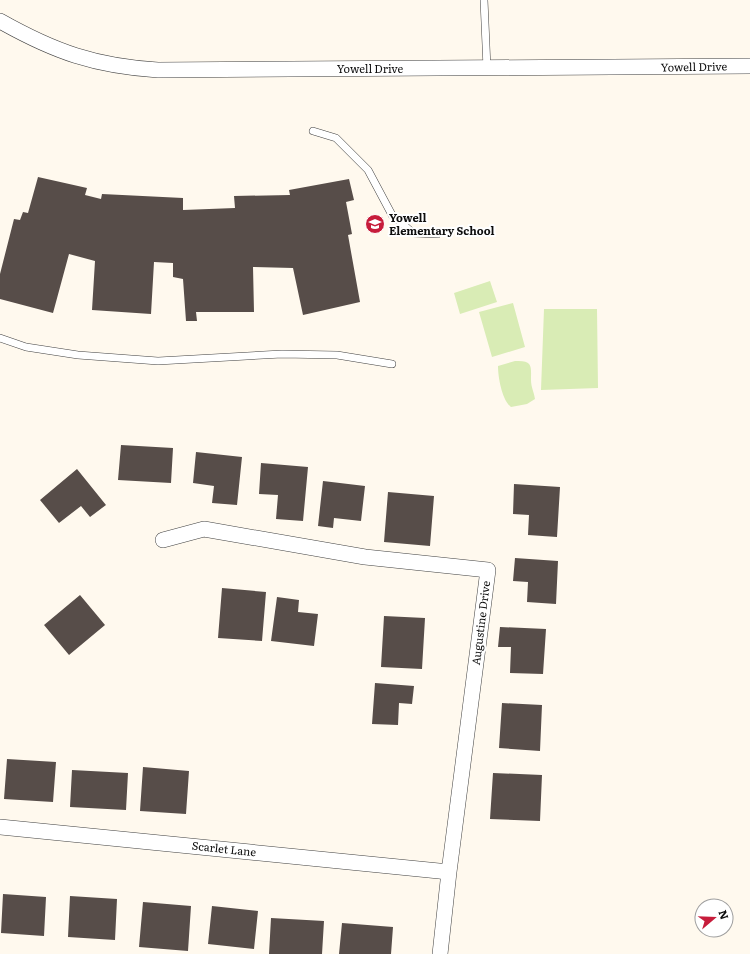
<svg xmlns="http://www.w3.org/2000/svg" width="750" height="954" font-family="Literata,serif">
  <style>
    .green { fill: #d9ecb5 }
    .building { fill: #574d49 }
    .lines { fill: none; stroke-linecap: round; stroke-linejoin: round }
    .lane-casing { stroke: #414141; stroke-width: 8 }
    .street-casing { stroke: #414141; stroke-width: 16 }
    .lane { stroke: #fff; stroke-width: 7 }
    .street { stroke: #fff; stroke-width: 15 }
    .labels { text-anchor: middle; stroke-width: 4; stroke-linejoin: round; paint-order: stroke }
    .street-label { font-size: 11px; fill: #0e0e0e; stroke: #fff }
    .poi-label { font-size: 11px; font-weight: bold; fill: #0e0e0e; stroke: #fff; text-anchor: start }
  </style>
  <rect width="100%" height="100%" fill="#fff9ee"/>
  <!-- green -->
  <path class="green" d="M 490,281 L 497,302 L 460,314 L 454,293 Z
    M 513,303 L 525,347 L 492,357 L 479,312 Z
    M 544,309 L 597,309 L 598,388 L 541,390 Z
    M 515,361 C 533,360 531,366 531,380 C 531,387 534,392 535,399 L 527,404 L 511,407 C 502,400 498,377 498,366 Z"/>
  <!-- building -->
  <path class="building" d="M 38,177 L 87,188 L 85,195 L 101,199 L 102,194 L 183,198 L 183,210 L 235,208 L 234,196 L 290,195 L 289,190 L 349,179 L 354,200 L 346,202 L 352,234 L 348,235 L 360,302 L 303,315 L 293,268 L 253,267 L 254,312 L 196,312 L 197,321 L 186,321 L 183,279 L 173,277 L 173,263 L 154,262 L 151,314 L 92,310 L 95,261 L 69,254 L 53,313 L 0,299 L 0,274 L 14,219 L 20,220 L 23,212 L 28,213 Z
    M 121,445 L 173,448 L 171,483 L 118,480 Z
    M 196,452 L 242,457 L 237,505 L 212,503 L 214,486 L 193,483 Z
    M 261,463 L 308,467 L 303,521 L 276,519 L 278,495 L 259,494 Z
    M 77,469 L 106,505 L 90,517 L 81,506 L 59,523 L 40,500 Z
    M 323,481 L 365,486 L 361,521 L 334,518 L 333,528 L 318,526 Z
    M 514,484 L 560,487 L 557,537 L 528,535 L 529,515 L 513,514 Z
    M 388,492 L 434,496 L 430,546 L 384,542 Z
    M 515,558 L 558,561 L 556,604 L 527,602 L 528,582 L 513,581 Z
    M 222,588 L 266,592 L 262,641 L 218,638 Z
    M 80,595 L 105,625 L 69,655 L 44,625 Z
    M 277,597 L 299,600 L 298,612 L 318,614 L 314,646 L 271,641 Z
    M 384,616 L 425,618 L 422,669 L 381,667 Z
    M 500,627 L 546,629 L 543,674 L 510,673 L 511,647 L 498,647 Z
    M 375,683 L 414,686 L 412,704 L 399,703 L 398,725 L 372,724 Z
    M 502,703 L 542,705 L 540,751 L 499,748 Z
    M 7,759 L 56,762 L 53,802 L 4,799 Z
    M 143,767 L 189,771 L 186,814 L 140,811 Z
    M 72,770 L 128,773 L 126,810 L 70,807 Z
    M 493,773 L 542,775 L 540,821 L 490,819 Z
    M 3,894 L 46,897 L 44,936 L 1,933 Z
    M 70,896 L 117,899 L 115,940 L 68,937 Z
    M 143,902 L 191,906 L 188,951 L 139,947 Z
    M 212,906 L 258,911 L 254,949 L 208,944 Z
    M 271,918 L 324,921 L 322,954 L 269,954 Z
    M 342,923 L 393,927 L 391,954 L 339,954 Z"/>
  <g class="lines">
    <!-- lane casing -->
    <g class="lane-casing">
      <path id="lane" d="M 484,0 L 487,68
        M 313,131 L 336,138 L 368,170 L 392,215 L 413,233 L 437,234
        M 0,338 L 26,347 L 78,355 L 158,361 L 282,354 L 337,355 L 392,364"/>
    </g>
    <!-- street casing -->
    <g class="street-casing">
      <path id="street" d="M 0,21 C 55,52 95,66 158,70 L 750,66
        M 163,540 L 204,529 L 365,557 L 488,570 L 449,872 L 440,954
        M 0,827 L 449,872"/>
    </g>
    <!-- lane -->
    <use href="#lane" class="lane"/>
    <!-- street -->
    <use href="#street" class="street"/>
  </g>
  <!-- icons -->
  <defs>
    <g id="school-disc" transform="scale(1)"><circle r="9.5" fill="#c71c3b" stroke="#fff"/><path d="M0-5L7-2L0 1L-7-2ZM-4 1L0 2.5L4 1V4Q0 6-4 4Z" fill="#fff"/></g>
  </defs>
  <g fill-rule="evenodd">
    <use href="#school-disc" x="375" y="224"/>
  </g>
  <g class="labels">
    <!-- street labels -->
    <g class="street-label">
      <text transform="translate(694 67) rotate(-1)" y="4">Yowell Drive</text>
      <text x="370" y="73">Yowell Drive</text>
      <text transform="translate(481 623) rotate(-83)" y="4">Augustine Drive</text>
      <text transform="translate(224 849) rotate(6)" y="4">Scarlet Lane</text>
    </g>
    <!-- poi labels -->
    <g class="poi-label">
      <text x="389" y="222">Yowell<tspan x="389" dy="13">Elementary School</tspan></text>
    </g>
  </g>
  <!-- north arrow -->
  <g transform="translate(714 918) rotate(71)"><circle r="19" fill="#ffffff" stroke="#9f9f9f"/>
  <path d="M0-3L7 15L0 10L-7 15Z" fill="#c71c3b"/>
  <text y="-6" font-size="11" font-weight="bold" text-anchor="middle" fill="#0e0e0e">N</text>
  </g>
</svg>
